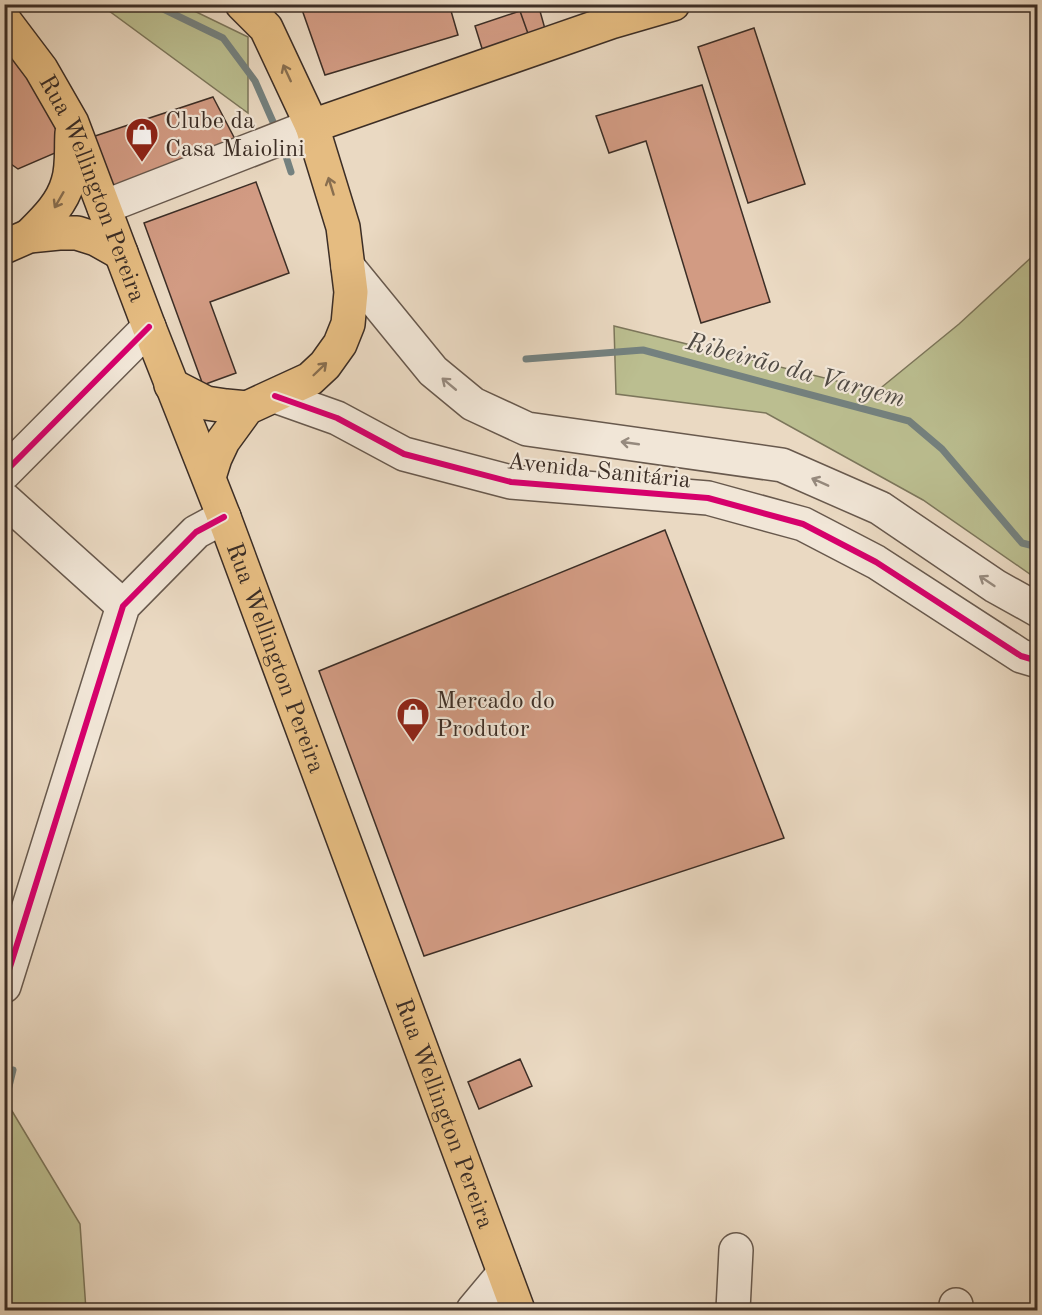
<svg xmlns="http://www.w3.org/2000/svg" width="1042" height="1315" font-family="'Old Standard TT',serif">
  <style>
    .green { fill: #bbbe90; stroke: #7c765b; stroke-width: 1.5 }
    .lines { fill: none; stroke-linecap: round; stroke-linejoin: round }
    .stream { stroke: #74817f; stroke-width: 7 }
    .building { fill: #d29b83; stroke: #3c2e26; stroke-width: 1.5 }
    .minor-casing { stroke: #68594d; stroke-width: 36 }
    .major-casing { stroke: #3c2e26; stroke-width: 36 }
    .minor { stroke: #f1e6d7; stroke-width: 33 }
    .major { stroke: #e5bc81; stroke-width: 33 }
    .cycleway-casing { stroke: #f1e6d7; stroke-width: 10 }
    .cycleway { stroke: #d6006c; stroke-width: 6 }
    .oneway { stroke: #886e4f }
    .oneway2 { stroke: #968a7e }
    .labels { text-anchor: middle; stroke-width: 4.5; stroke-linejoin: round; paint-order: stroke }
    .poi-label { font-size: 24px; fill: #3c2e26; stroke: #f1e6d7; text-anchor: start }
    .street-label { font-size: 24px; fill: #3c2e26; stroke: #f1e6d7 }
    .water-label { font-size: 26px; font-style: italic; fill: #4f4a44; stroke: #f1e6d7 }
  </style>
  <rect width="100%" height="100%" fill="#ead9c2"/>
  <filter id="stains"><feTurbulence type="fractalNoise" baseFrequency=".00333" numOctaves="4"/><feColorMatrix values="0 0 0 0 .2 0 0 0 0 .09 0 0 0 0 .02 0 0 0 .5 -.17"/></filter>
  <radialGradient id="worn" r=".72"><stop offset=".6" stop-color="#630" stop-opacity="0"/><stop offset="1" stop-color="#630" stop-opacity=".3"/></radialGradient>
  <!-- green -->
  <path class="green" d="M 101,5 L 182,5 L 248,37 L 248,113 Z
    M 1035,254 L 1038,256 L 1037,579 L 923,500 L 766,413 L 616,394 L 614,326 L 877,391 L 959,324 Z
    M 5,1105 L 9,1106 L 80,1224 L 86,1310 L 5,1310 Z"/>
  <g class="lines">
    <!-- stream -->
    <path class="stream" d="M 153,4 L 223,38 L 255,81 L 277,131
      M 283,147 L 291,172
      M 526,359 L 643,350 L 909,421 L 942,449 L 1022,543 L 1038,547
      M 4,1107 L 13,1070"/>
  </g>
  <!-- building -->
  <path class="building" d="M 300,4 L 449,4 L 458,35 L 325,75 Z
    M 534,4 L 538,4 L 547,36 L 531,42 L 520,11 Z
    M 520,11 L 531,42 L 485,58 L 475,26 Z
    M 754,28 L 805,184 L 748,203 L 698,47 Z
    M 4,44 L 16,54 L 69,147 L 18,169 L 4,159 Z
    M 702,85 L 770,302 L 701,323 L 646,141 L 609,153 L 596,116 Z
    M 213,97 L 237,143 L 111,191 L 92,137 Z
    M 256,182 L 289,273 L 210,302 L 236,373 L 203,385 L 144,223 Z
    M 665,530 L 784,838 L 424,956 L 319,671 Z
    M 520,1059 L 532,1086 L 479,1109 L 468,1082 Z"/>
  <g class="lines">
    <!-- minor casing -->
    <g class="minor-casing">
      <path id="minor" d="M 104,207 L 312,126
        M 348,267 L 433,371 L 473,404 L 527,429 L 782,465 L 880,508 L 995,586 L 1038,610
        M 275,396 L 337,418 L 404,454 L 511,482 L 708,498 L 803,524 L 876,562 L 1021,656 L 1038,661
        M 4,473 L 149,327
        M 4,499 L 123,606
        M 4,986 L 123,606 L 196,532 L 224,517
        M 473,1310 L 504,1273
        M 733,1310 L 736,1250
        M 956,1310 L 956,1305"/>
    </g>
    <!-- major casing -->
    <g class="major-casing">
      <g id="major">
        <path id="s1" d="M 4,20 L 41,69 L 72,123 L 149,327 L 224,517 L 518,1310"/>
        <path d="M 312,126 L 611,22 L 673,4"/>
        <path d="M 29,236 C 45,220 62,204 68,182 C 73,167 71,149 72,133"/>
        <path d="M 4,247 L 29,236 L 59,233 L 77,233 L 96,239 L 121,253"/>
        <path d="M 171,385 L 206,403 L 226,406 L 247,408"/>
        <path d="M 209,477 L 215,458 L 223,441 L 247,408 L 310,379 L 325,365 L 340,344 L 348,324 L 351,292 L 343,227 L 312,126 L 266,28 L 242,4"/>
      </g>
    </g>
    <!-- minor -->
    <use href="#minor" class="minor"/>
    <!-- major -->
    <use href="#major" class="major"/>
    <!-- cycleway casing -->
    <g class="cycleway-casing">
      <path id="cycleway" d="M 275,396 L 337,418 L 404,454 L 511,482 L 708,498 L 803,524 L 876,562 L 1021,656 L 1038,661
        M 4,473 L 149,327
        M 4,986 L 123,606 L 196,532 L 224,517"/>
    </g>
    <!-- cycleway -->
    <use href="#cycleway" class="cycleway"/>
  </g>
  <!-- one-way arrows -->
  <defs><path id="oneway-shaft" d="M-6 0H5M1.5-3L5.5 0L1.5 3" fill="none" stroke-width="1.6" stroke-linecap="round" stroke-linejoin="round" transform="scale(1.5)"/></defs>
  <g class="oneway">
    <use href="#oneway-shaft" transform="translate(287 73) rotate(-115)"/>
    <use href="#oneway-shaft" transform="translate(331 186) rotate(-107)"/>
    <use href="#oneway-shaft" transform="translate(59 200) rotate(120)"/>
    <use href="#oneway-shaft" transform="translate(320 369) rotate(-44)"/>
  </g>
  <g class="oneway2">
    <use href="#oneway-shaft" transform="translate(449 384) rotate(-140)"/>
    <use href="#oneway-shaft" transform="translate(630 443) rotate(-172)"/>
    <use href="#oneway-shaft" transform="translate(820 482) rotate(-156)"/>
    <use href="#oneway-shaft" transform="translate(987 581) rotate(-146)"/>
  </g>
  <!-- icons -->
  <defs>
    <g id="shop-pin" transform="scale(1.725)"><path d="M0 17L-7.5 6A9.5 9.5 0 1 1 7.5 6Z" fill="#8f2418" stroke="#f1e6d7"/><path d="M-5-2.5h2.3a2.7 3.5 0 0 1 5.4 0H5L5.5 6h-11ZM-1.5-2.5h3a1.5 2.3 0 0 0-3 0Z" fill="#fff"/></g>
  </defs>
  <g fill-rule="evenodd">
    <use href="#shop-pin" x="142" y="134"/>
    <use href="#shop-pin" x="413" y="714"/>
  </g>
  <g class="labels">
    <!-- poi labels -->
    <g class="poi-label">
      <text x="165" y="128">Clube da<tspan x="165" dy="28">Casa Maiolini</tspan></text>
      <text x="436" y="708">Mercado do<tspan x="436" dy="28">Produtor</tspan></text>
    </g>
    <!-- street labels -->
    <g class="street-label">
      <text dy="8" stroke="none"><textPath href="#s1" startOffset="192">Rua Wellington Pereira</textPath></text>
      <text transform="translate(599 470) rotate(6)" y="8">Avenida Sanitária</text>
      <text dy="8" stroke="none"><textPath href="#s1" startOffset="696">Rua Wellington Pereira</textPath></text>
      <text dy="8" stroke="none"><textPath href="#s1" startOffset="1182">Rua Wellington Pereira</textPath></text>
    </g>
    <!-- water labels -->
    <g class="water-label">
      <text transform="translate(796 369) rotate(15)" y="9">Ribeirão da Vargem</text>
    </g>
  </g>
  <!-- margin -->
  <rect width="1042" height="1315" fill="none" stroke="#ead9c2" stroke-width="24"/>
  <rect x="6" y="6" width="1030" height="1303" fill="none" stroke="#3c2e26" stroke-width="3"/>
  <rect x="12" y="12" width="1018" height="1291" fill="none" stroke="#3c2e26" stroke-width="1.5"/>
  <rect width="100%" height="100%" filter="url(#stains)"/>
  <rect width="100%" height="100%" fill="url(#worn)"/>
</svg>
